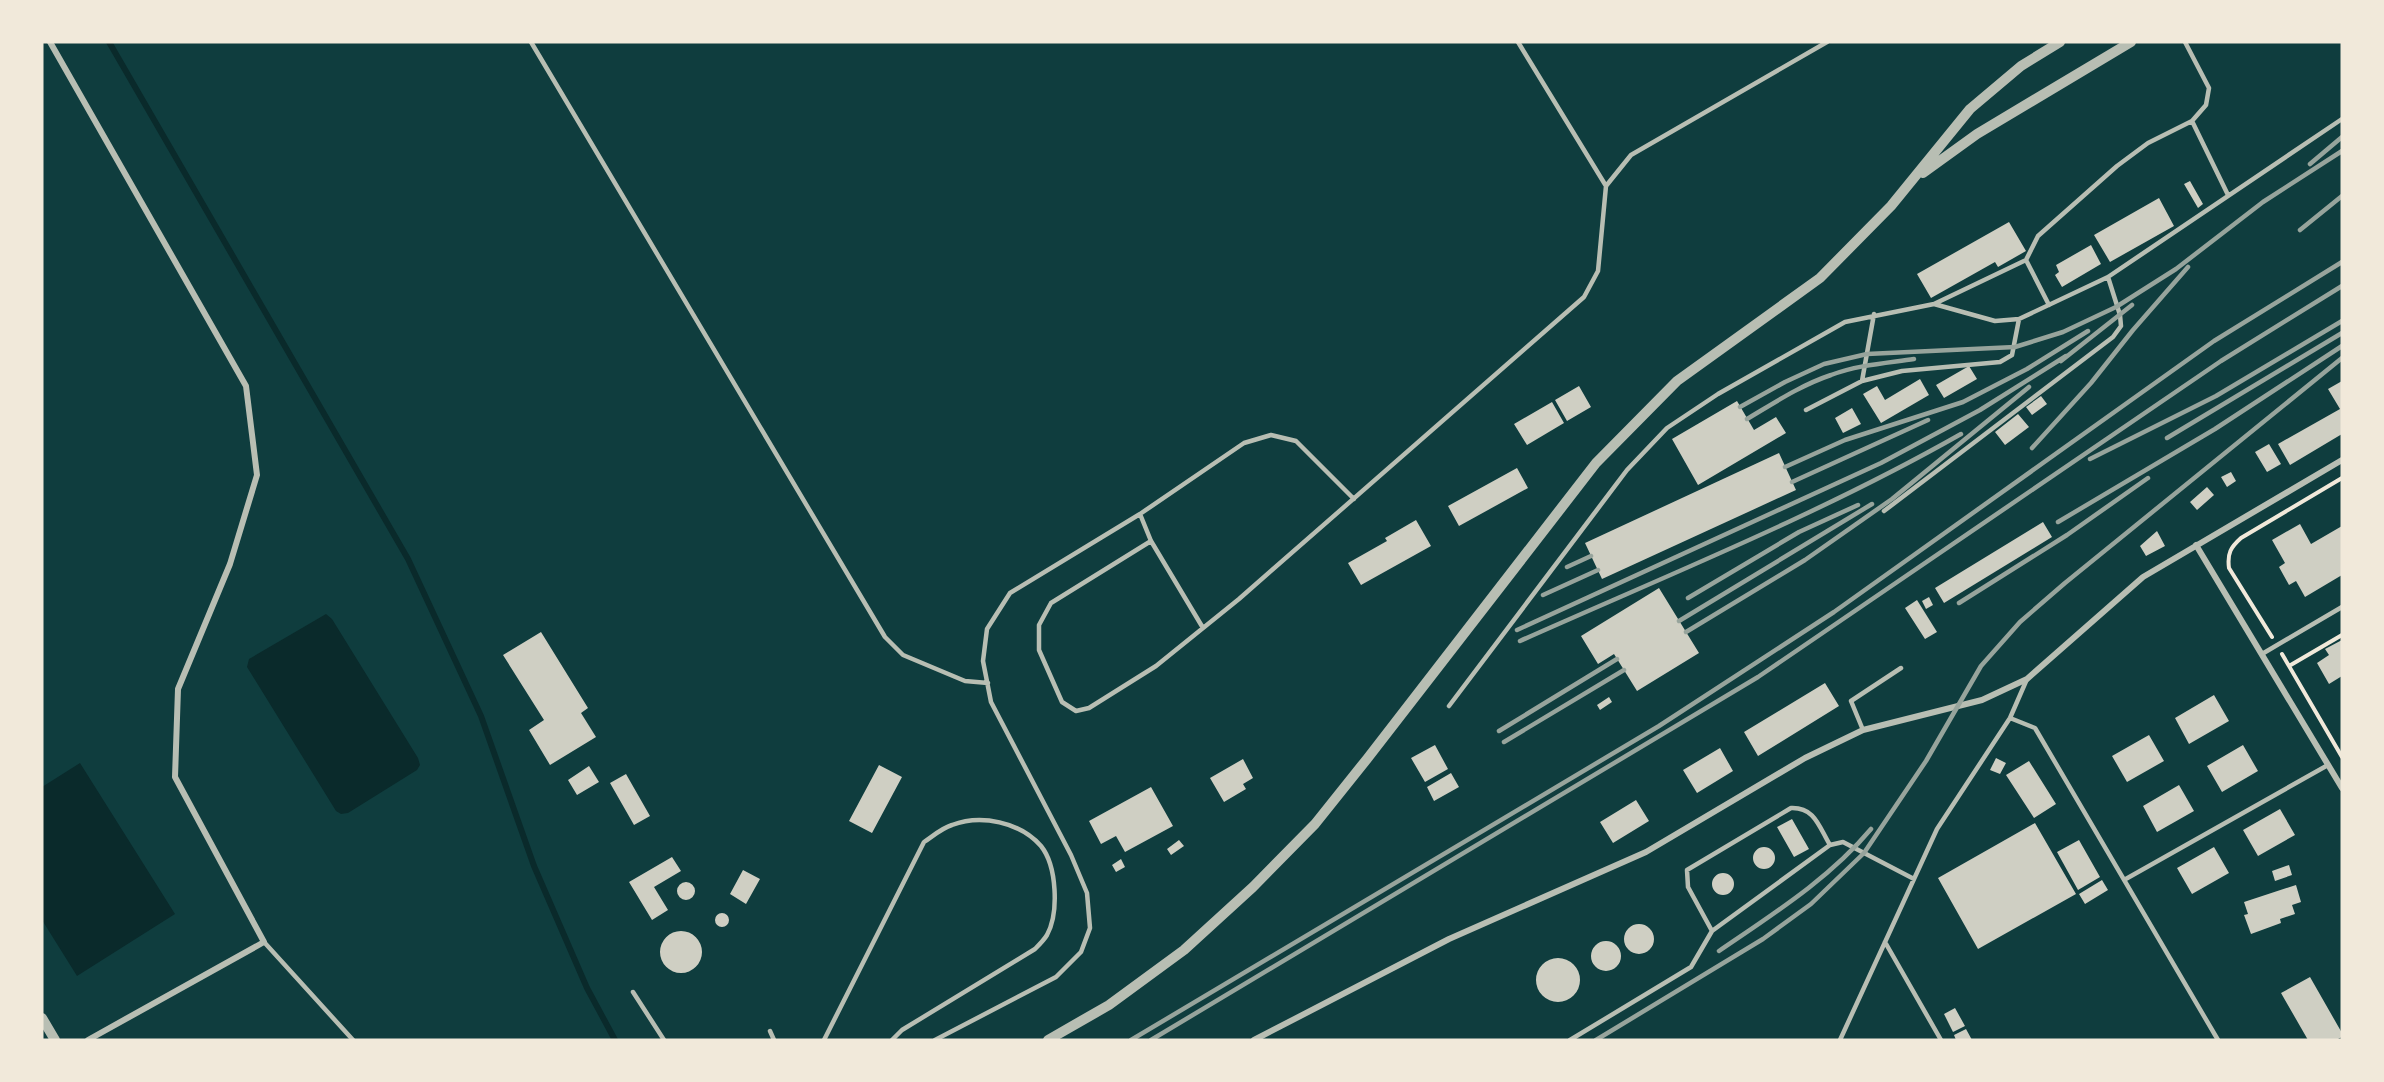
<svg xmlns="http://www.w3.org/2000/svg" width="2384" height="1082" font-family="'DM Sans',sans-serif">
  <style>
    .water { fill: #0a2a2b }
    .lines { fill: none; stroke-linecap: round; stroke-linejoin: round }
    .stream { stroke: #0a2a2b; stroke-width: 6 }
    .building { fill: #cfcfc3 }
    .path { stroke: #f1e9da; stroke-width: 4 }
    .service { stroke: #b8beb3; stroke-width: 4.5 }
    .minor { stroke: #b8beb3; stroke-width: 6 }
    .tertiary { stroke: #b8beb3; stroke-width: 10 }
    .rail { stroke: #97a49c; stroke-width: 4.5 }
  </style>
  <rect width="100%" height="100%" fill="#0f3d3e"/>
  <!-- water -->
  <path class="water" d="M 326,614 L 332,619 L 418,758 L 420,765 L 417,770 L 348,813 L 341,814 L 336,811 L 247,667 L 249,659 Z
    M 80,763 L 175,914 L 77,976 L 42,920 L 42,787 Z"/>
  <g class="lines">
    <!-- stream -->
    <path class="stream" d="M 109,42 L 408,559 L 481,716 L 534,866 L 587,988 L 615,1040"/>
  </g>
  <!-- building -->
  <path class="building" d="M 2190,181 L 2203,204 L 2198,208 L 2184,184 Z
    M 2159,198 L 2174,226 L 2110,262 L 2094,235 Z
    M 2009,222 L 2026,251 L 1998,267 L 1995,262 L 1931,298 L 1917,274 Z
    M 2091,245 L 2101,264 L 2062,287 L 2055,275 L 2059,272 L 2056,265 Z
    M 1969,366 L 1977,379 L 1944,398 L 1936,385 Z
    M 1920,379 L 1929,395 L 1881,423 L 1863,394 L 1877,386 L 1885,400 Z
    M 2342,381 L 2342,434 L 2290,465 L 2278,444 L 2340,409 L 2328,389 Z
    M 1579,386 L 1591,407 L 1567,421 L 1555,400 Z
    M 2041,396 L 2047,404 L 2032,415 L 2026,407 Z
    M 1737,401 L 1754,430 L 1776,417 L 1786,433 L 1698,485 L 1672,439 Z
    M 1552,402 L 1564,423 L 1527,445 L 1514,424 Z
    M 1852,408 L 1861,424 L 1843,433 L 1835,418 Z
    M 2018,414 L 2029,427 L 2005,445 L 1995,432 Z
    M 2269,444 L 2281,464 L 2267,472 L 2255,452 Z
    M 1779,453 L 1796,490 L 1602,579 L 1585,543 Z
    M 1517,468 L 1528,488 L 1459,526 L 1448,506 Z
    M 2231,472 L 2236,481 L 2227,487 L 2221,477 Z
    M 2207,487 L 2214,495 L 2197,510 L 2190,502 Z
    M 1416,520 L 1431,546 L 1361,585 L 1348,563 L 1387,541 L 1385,538 Z
    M 2043,522 L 2052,537 L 1944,603 L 1935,588 Z
    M 2300,524 L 2311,544 L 2342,526 L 2342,575 L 2305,597 L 2296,581 L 2289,585 L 2279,567 L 2285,563 L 2272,540 Z
    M 2157,531 L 2165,546 L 2146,556 L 2140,546 Z
    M 1659,588 L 1699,653 L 1637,691 L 1614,654 L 1598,664 L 1581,636 Z
    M 1929,597 L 1933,605 L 1926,609 L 1922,601 Z
    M 1917,600 L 1937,632 L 1925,639 L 1905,608 Z
    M 541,632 L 588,708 L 581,713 L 596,737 L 550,765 L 529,730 L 544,720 L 503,655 Z
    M 2342,640 L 2342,676 L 2329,684 L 2317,663 L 2329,655 L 2325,649 Z
    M 1825,683 L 1839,706 L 1758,756 L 1744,732 Z
    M 2214,695 L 2229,721 L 2189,744 L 2175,718 Z
    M 1609,697 L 1612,702 L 1600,710 L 1597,705 Z
    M 2149,735 L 2164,761 L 2127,782 L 2112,756 Z
    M 1435,745 L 1448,769 L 1425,782 L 1411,758 Z
    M 2243,745 L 2258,771 L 2222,792 L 2207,766 Z
    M 1720,748 L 1733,771 L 1697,793 L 1683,770 Z
    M 1996,758 L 2006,763 L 2000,774 L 1990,770 Z
    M 1243,759 L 1253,778 L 1243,784 L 1246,789 L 1224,802 L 1210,778 Z
    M 2029,761 L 2056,804 L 2034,818 L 2006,775 Z
    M 879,765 L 902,777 L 872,833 L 849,821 Z
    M 589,766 L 599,782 L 577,795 L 568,780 Z
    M 1451,773 L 1459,787 L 1434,801 L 1427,787 Z
    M 626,774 L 650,816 L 634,825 L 610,783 Z
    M 2179,785 L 2194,811 L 2157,832 L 2143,806 Z
    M 1151,787 L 1173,826 L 1125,852 L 1116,836 L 1101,844 L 1089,821 Z
    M 1636,800 L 1649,821 L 1613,843 L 1600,822 Z
    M 2280,809 L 2295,835 L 2258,856 L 2243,830 Z
    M 1792,819 L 1809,849 L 1794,857 L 1777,827 Z
    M 2035,823 L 2076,894 L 1978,949 L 1938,878 Z
    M 1179,840 L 1184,846 L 1171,855 L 1167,849 Z
    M 2079,840 L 2100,877 L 2078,890 L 2057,852 Z
    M 2214,847 L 2229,873 L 2192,894 L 2177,868 Z
    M1753 858a11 11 0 1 1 22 0a11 11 0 1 1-22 0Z
    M 672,857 L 681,871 L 654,887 L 668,910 L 652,920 L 629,882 Z
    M 1121,859 L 1125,867 L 1116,872 L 1112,865 Z
    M 2289,865 L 2292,875 L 2275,881 L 2272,871 Z
    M 743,870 L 760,879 L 746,904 L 730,894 Z
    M1712 884a11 11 0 1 1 22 0a11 11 0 1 1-22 0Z
    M 2102,880 L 2108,890 L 2085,904 L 2079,894 Z
    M677 891a9 9 0 1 1 18 0a9 9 0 1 1-18 0Z
    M 2296,885 L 2301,902 L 2292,905 L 2295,914 L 2280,919 L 2281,923 L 2251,934 L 2244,915 L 2248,914 L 2244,902 Z
    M715 920a7 7 0 1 1 14 0a7 7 0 1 1-14 0Z
    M1624 939a15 15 0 1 1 30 0a15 15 0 1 1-30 0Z
    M660 952a21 21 0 1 1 42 0a21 21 0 1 1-42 0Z
    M1591 956a15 15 0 1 1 30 0a15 15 0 1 1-30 0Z
    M1536 980a22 22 0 1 1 44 0a22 22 0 1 1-44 0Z
    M 2310,977 L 2342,1033 L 2342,1037 L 2336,1040 L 2308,1040 L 2281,993 Z
    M 1955,1008 L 1965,1026 L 1953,1032 L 1944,1014 Z
    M 1966,1029 L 1972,1040 L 1956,1040 L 1954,1035 Z"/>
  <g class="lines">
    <!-- path -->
    <path class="path" d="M 2272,637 L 2229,568 C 2227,553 2231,547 2241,538 L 2342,478
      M 2282,654 L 2342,757
      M 2289,666 L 2342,635"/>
    <!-- service -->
    <path class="service" d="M 531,42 L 885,637 L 903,655 L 965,681 L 988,683
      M 1518,42 L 1606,186
      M 2192,121 L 2228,195
      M 2026,260 L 2049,305
      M 1934,304 L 1995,321 L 2019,319 L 2108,277 L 2342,119
      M 1862,381 L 1874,314
      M 1806,410 L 1862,381 L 1902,371 L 2000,362 L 2012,355 L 2019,319
      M 1884,511 L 2113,337 L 2121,326 L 2120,315 L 2108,277
      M 1140,514 L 1151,541 L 1203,628
      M 1151,541 L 1051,603 L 1039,625 L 1039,650 L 1062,702 L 1076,711 L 1089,708 L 1156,666 L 1239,599 L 1584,297 L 1598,271 L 1606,186 L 1631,155 L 1827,42
      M 2262,654 L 2342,607
      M 1449,706 L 1627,470 L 1667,428 L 1718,394 L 1845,322 L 1934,304 L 2026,260 L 2038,236 L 2117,166 L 2148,143 L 2192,121 L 2206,105 L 2209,88 L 2185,42
      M 2010,718 L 2035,728 L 2218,1040
      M 1863,730 L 1851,701 L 1901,668
      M 2124,880 L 2328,765
      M 1712,931 L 1688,887 L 1687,870 L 1791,808 C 1815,807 1819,827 1830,845
      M 264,942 L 353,1040
      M 1885,942 L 1941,1040
      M 633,992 L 664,1040
      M 770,1031 L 774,1040
      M 824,1040 L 924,842 C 933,836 942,828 952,825 C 981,814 1020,822 1041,846 C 1057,866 1059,913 1047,935 C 1044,940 1039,945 1035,949 L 902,1030 L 892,1040
      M 935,1040 L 1056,977 L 1081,952 L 1090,928 L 1087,893 L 1071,855 L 991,702 L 983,661 L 987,629 L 1010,593 L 1140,514 L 1244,443 L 1271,435 L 1296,441 L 1354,499
      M 1570,1040 L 1691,967 L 1712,931 L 1830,845 L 1843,842 L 1914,879
      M 1840,1040 L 1937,829 L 2010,718 L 2027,679"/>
    <!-- minor -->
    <path class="minor" d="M 50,42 L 246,386 L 257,475 L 230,564 L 178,689 L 175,777 L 264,942 L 88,1040
      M 2196,545 L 2342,788
      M 1254,1040 L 1449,939 L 1646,852 L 1805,758 L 1863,730 L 1982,700 L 2027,679 L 2143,577 L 2342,460"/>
    <!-- tertiary -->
    <path class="tertiary" d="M 1923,173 L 1977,134 L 2131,42
      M 42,1018 L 55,1040
      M 1048,1040 L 1109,1005 L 1184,950 L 1253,887 L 1315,824 L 1367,759 L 1596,463 L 1677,381 L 1820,278 L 1891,206 L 1970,109 L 2021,66 L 2060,42"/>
    <!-- rail -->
    <path class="rail" d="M 2310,164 L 2342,137
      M 2300,230 L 2342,196
      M 2061,361 L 2132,305
      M 1740,407 L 1785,382 L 1824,364 L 1867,354 L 2015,347 L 2063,332 L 2116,307 L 2176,269 L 2263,202 L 2342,151
      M 1747,419 C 1774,403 1801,385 1831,375 C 1857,365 1887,363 1914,359
      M 2167,438 L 2342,333
      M 2032,448 L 2091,383 L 2133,330 L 2188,267
      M 2090,459 L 2216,396 L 2342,321
      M 1785,467 L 1845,440 L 1963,402 L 2027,369 L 2088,331
      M 1792,482 L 1928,420
      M 2058,522 L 2215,429 L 2342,346
      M 1567,567 L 1591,556
      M 1543,595 L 1598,570
      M 1688,598 L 1799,532 L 1858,505
      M 1959,603 L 2067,535 L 2148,478
      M 1679,621 L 1872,504
      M 1517,630 L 1881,463 L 1980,410 L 2066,356
      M 1686,632 L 1805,560 L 1892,499 L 2029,387
      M 1520,641 C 1668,575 1820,514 1961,434
      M 1499,731 L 1617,659
      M 1504,742 L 1624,670
      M 1719,951 C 1773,914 1829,879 1871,829
      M 1131,1040 L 1659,726 L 1834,612 L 2214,341 L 2342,262
      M 1151,1040 L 1758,677 L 2221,361 L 2342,286
      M 1596,1040 L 1763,939 L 1811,904 L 1864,853 L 1926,761 L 1981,666 L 2020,622 L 2065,583 L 2342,358"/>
  </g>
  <!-- border -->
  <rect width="2384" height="1082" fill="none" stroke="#f1e9da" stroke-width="87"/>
</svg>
